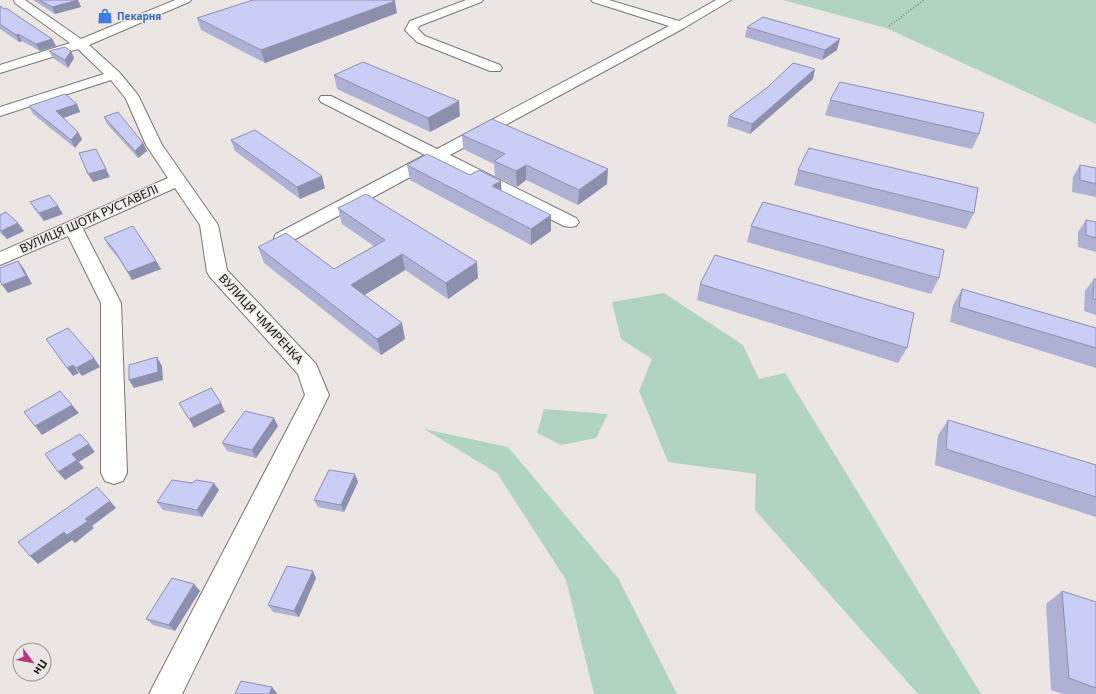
<svg xmlns="http://www.w3.org/2000/svg" width="1096" height="694" font-family="'Noto Sans',sans-serif">
  <style>
    .green { fill: #b1d4c2 }
    .lines { fill: none; stroke-linecap: round; stroke-linejoin: round }
    .minor-casing { stroke: #7b7674; stroke-width: 2 }
    .path { stroke: #7a7776; stroke-width: 1.5; stroke-dasharray: 1 2; stroke-linecap: butt }
    .minor { fill: #fff; fill-rule: evenodd }
    .wall { fill: #aeb0d4 }
    .shaded-wall { fill: #8d90ac }
    .building { fill: #cacdf6; stroke: #8d90ac }
    .labels { text-anchor: middle; stroke-width: 3; stroke-linejoin: round; paint-order: stroke }
    .far-shop-label { font-size: 10px; font-weight: bold; fill: #366cbe; stroke: #ebe6e4; text-anchor: start }
    .street-label { font-size: 12px; fill: #1a1818; stroke: #ebe6e4 }
  </style>
  <rect width="100%" height="100%" fill="#ebe6e4"/>
  <!-- green -->
  <path class="green" d="M 783,0 L 1096,0 L 1096,124 L 886,28 Z
    M 664,293 L 743,345 L 759,379 L 785,373 L 981,694 L 918,694 L 755,510 L 756,474 L 668,462 L 639,391 L 652,359 L 621,339 L 612,302 Z
    M 544,409 L 608,414 L 596,438 L 561,445 L 537,433 Z
    M 424,429 L 508,447 L 618,578 L 677,694 L 594,694 L 566,580 L 497,473 Z"/>
  <g class="lines">
    <!-- minor casing -->
    <g class="minor-casing">
      <path id="minor" d="M 14,0 L 25,0 L 81,39 L 175,0 L 191,0 L 189,2 L 89,45 L 119,72 L 138,95 L 162,145 L 218,225 L 227,270 L 316,364 L 329,395 L 182,694 L 149,694 L 305,395 L 298,374 L 210,277 L 207,272 L 200,225 L 175,188 L 83,229 L 121,303 L 127,473 L 123,481 L 114,484 L 105,481 L 101,473 L 101,303 L 68,236 L 0,265 L 0,252 L 168,178 L 146,145 L 126,99 L 111,80 L 0,116 L 0,107 L 104,74 L 78,49 L 0,73 L 0,65 L 70,43 L 15,3 Z
        M 466,0 L 483,0 L 481,2 L 419,26 L 418,29 L 425,36 L 500,65 L 502,68 L 500,71 L 490,71 L 417,42 L 405,30 L 410,21 Z
        M 591,0 L 609,0 L 679,21 L 716,0 L 731,0 L 684,28 L 450,155 L 576,218 L 579,222 L 576,226 L 570,227 L 564,226 L 438,162 L 290,242 L 283,244 L 276,242 L 274,238 L 276,234 L 425,155 L 321,102 L 319,99 L 321,96 L 331,96 L 437,149 L 669,26 L 593,2 Z"/>
    </g>
    <!-- path -->
    <path class="path" d="M 889,26 L 924,0"/>
    <!-- minor -->
    <use href="#minor" class="minor"/>
  </g>
  <!-- wall -->
  <path class="wall" d="M 33,0 L 78,0 L 81,7 L 55,14 Z
    M 0,6 L 52,39 L 56,46 L 40,51 L 22,41 L 19,42 L 0,29 Z
    M 397,13 L 265,63 L 201,30 L 197,18 Z
    M 747,27 L 837,50 L 822,60 L 745,37 Z
    M 49,51 L 71,51 L 74,58 L 68,68 L 53,58 Z
    M 815,69 L 813,79 L 750,134 L 727,126 L 729,116 Z
    M 334,75 L 460,116 L 430,132 L 337,89 Z
    M 830,100 L 979,134 L 972,149 L 825,115 Z
    M 77,104 L 80,112 L 63,118 L 82,139 L 75,148 L 33,114 L 29,106 Z
    M 104,117 L 143,143 L 147,151 L 138,158 L 107,124 Z
    M 462,135 L 607,184 L 578,205 L 526,180 L 517,187 L 495,176 L 494,164 L 463,149 Z
    M 231,140 L 325,188 L 300,199 L 235,151 Z
    M 407,165 L 501,181 L 501,191 L 551,215 L 551,231 L 531,245 L 410,180 Z
    M 1080,165 L 1096,168 L 1096,197 L 1072,192 L 1073,177 Z
    M 798,170 L 974,213 L 966,229 L 794,185 Z
    M 30,202 L 63,214 L 44,221 L 35,210 Z
    M 338,208 L 478,278 L 448,299 L 405,270 L 364,295 L 405,339 L 381,355 L 264,263 L 258,247 L 334,269 L 374,246 L 342,224 Z
    M 0,215 L 18,223 L 24,231 L 7,239 L 0,233 Z
    M 1086,220 L 1096,222 L 1096,252 L 1078,247 L 1078,232 Z
    M 751,226 L 939,278 L 931,294 L 747,242 Z
    M 104,238 L 156,261 L 161,269 L 132,280 L 119,259 L 108,246 Z
    M 1094,279 L 1096,279 L 1096,315 L 1084,311 L 1085,291 Z
    M 700,284 L 907,348 L 898,363 L 697,300 Z
    M 962,289 L 1096,328 L 1096,368 L 950,322 L 953,305 Z
    M 948,420 L 1096,465 L 1096,517 L 935,465 L 938,435 Z
    M 278,426 L 256,458 L 227,451 L 222,443 Z
    M 358,482 L 344,512 L 318,507 L 314,500 Z
    M 219,490 L 202,517 L 163,510 L 157,502 Z
    M 316,578 L 299,617 L 273,612 L 268,605 Z
    M 194,584 L 200,591 L 175,631 L 153,625 L 146,619 Z
    M 1062,591 L 1096,602 L 1096,694 L 1063,694 L 1051,690 L 1046,604 Z"/>
  <!-- shaded-wall -->
  <path class="shaded-wall" d="M 78,0 L 81,7 L 55,14 L 52,7 Z
    M 395,1 L 397,13 L 265,63 L 261,50 Z
    M 18,34 L 22,41 L 19,42 L 16,35 Z
    M 52,39 L 56,46 L 40,51 L 36,44 Z
    M 840,39 L 837,50 L 822,60 L 825,50 Z
    M 71,51 L 74,58 L 68,68 L 65,60 Z
    M 815,69 L 813,79 L 750,134 L 752,124 Z
    M 459,101 L 460,116 L 430,132 L 428,118 Z
    M 77,104 L 80,112 L 60,119 L 56,111 Z
    M 78,132 L 82,139 L 75,148 L 71,140 Z
    M 143,143 L 147,151 L 138,158 L 135,151 Z
    M 100,157 L 110,177 L 93,182 L 88,174 Z
    M 526,165 L 526,180 L 517,187 L 516,171 Z
    M 608,169 L 607,184 L 578,205 L 579,190 Z
    M 322,176 L 325,188 L 300,199 L 297,187 Z
    M 501,181 L 502,196 L 492,186 Z
    M 58,206 L 63,214 L 44,221 L 39,213 Z
    M 551,215 L 551,231 L 531,245 L 531,229 Z
    M 18,223 L 24,231 L 7,239 L 1,231 Z
    M 402,254 L 405,270 L 355,301 L 351,285 Z
    M 18,261 L 24,269 L 32,284 L 8,293 L 2,285 Z
    M 156,261 L 161,269 L 132,280 L 128,272 Z
    M 477,262 L 478,278 L 448,299 L 446,283 Z
    M 402,323 L 405,339 L 381,355 L 377,339 Z
    M 157,357 L 162,366 L 163,380 L 134,388 L 129,380 Z
    M 94,358 L 100,367 L 82,376 L 76,368 Z
    M 73,365 L 79,373 L 73,376 L 67,368 Z
    M 221,403 L 225,412 L 194,428 L 189,419 Z
    M 72,405 L 79,413 L 42,435 L 35,426 Z
    M 274,418 L 278,426 L 256,458 L 252,450 Z
    M 89,444 L 95,452 L 79,462 L 72,454 Z
    M 77,460 L 84,468 L 65,480 L 58,472 Z
    M 355,474 L 358,482 L 344,512 L 341,505 Z
    M 214,483 L 219,490 L 202,517 L 197,510 Z
    M 110,501 L 116,508 L 92,526 L 94,528 L 75,543 L 72,540 L 38,564 L 30,556 L 64,532 L 85,519 Z
    M 313,571 L 316,578 L 299,617 L 294,611 Z
    M 194,584 L 200,591 L 175,631 L 169,625 Z
    M 272,687 L 277,693 L 276,694 L 269,694 Z"/>
  <!-- building -->
  <path class="building" d="M 40,0 L 78,0 L 52,7 Z
    M 253,0 L 392,0 L 395,1 L 261,50 L 197,18 Z
    M 0,6 L 4,9 L 6,8 L 52,39 L 36,44 L 18,34 L 16,35 L 0,24 Z
    M 763,17 L 840,39 L 825,50 L 747,27 Z
    M 65,47 L 71,51 L 65,60 L 49,51 Z
    M 363,62 L 459,101 L 428,118 L 334,75 Z
    M 793,63 L 815,69 L 752,124 L 729,116 L 768,87 Z
    M 840,82 L 984,113 L 979,134 L 830,100 Z
    M 65,94 L 77,104 L 56,111 L 78,132 L 71,140 L 29,106 Z
    M 118,112 L 143,143 L 135,151 L 104,117 Z
    M 492,119 L 608,169 L 579,190 L 526,165 L 516,171 L 494,161 L 505,154 L 462,135 Z
    M 255,130 L 322,176 L 297,187 L 231,140 Z
    M 809,148 L 978,188 L 974,213 L 798,170 Z
    M 96,149 L 106,169 L 88,174 L 79,153 Z
    M 427,154 L 470,175 L 479,170 L 501,181 L 492,186 L 551,215 L 531,229 L 407,165 Z
    M 1080,165 L 1096,168 L 1096,184 L 1080,180 Z
    M 366,194 L 477,262 L 446,283 L 402,254 L 351,285 L 402,323 L 377,339 L 258,247 L 286,233 L 334,269 L 385,240 L 338,208 Z
    M 49,195 L 58,206 L 39,213 L 30,202 Z
    M 763,202 L 944,250 L 939,278 L 751,226 Z
    M 6,212 L 18,223 L 1,231 L 0,230 L 0,215 Z
    M 1086,220 L 1096,222 L 1096,238 L 1086,235 Z
    M 133,226 L 156,261 L 128,272 L 115,251 L 104,238 Z
    M 715,255 L 914,313 L 907,348 L 700,284 Z
    M 18,261 L 26,276 L 2,285 L 0,280 L 0,268 Z
    M 1094,279 L 1096,279 L 1096,300 L 1093,299 Z
    M 962,289 L 1096,328 L 1096,348 L 959,307 Z
    M 68,328 L 94,358 L 76,368 L 73,365 L 67,368 L 46,339 Z
    M 157,357 L 158,372 L 129,380 L 129,365 Z
    M 211,388 L 221,403 L 189,419 L 179,403 Z
    M 60,391 L 72,405 L 35,426 L 24,412 Z
    M 245,411 L 274,418 L 252,450 L 222,443 Z
    M 948,420 L 1096,465 L 1096,497 L 946,449 Z
    M 80,434 L 89,444 L 72,454 L 77,460 L 58,472 L 45,454 Z
    M 329,470 L 355,474 L 341,505 L 314,500 Z
    M 172,480 L 192,483 L 196,480 L 214,483 L 197,510 L 157,502 Z
    M 97,487 L 110,501 L 85,519 L 88,521 L 67,535 L 64,532 L 30,556 L 18,542 Z
    M 287,566 L 313,571 L 294,611 L 268,605 Z
    M 172,578 L 194,584 L 169,625 L 146,619 Z
    M 1062,591 L 1096,602 L 1096,688 L 1069,678 Z
    M 241,681 L 272,687 L 269,694 L 235,694 Z"/>
  <!-- icons -->
  <defs>
    <g id="shop-bare" transform="scale(1.2)"><path d="M-5-2.5h2.3a2.7 3.5 0 0 1 5.4 0H5L5.5 6h-11ZM-1.5-2.5h3a1.5 2.3 0 0 0-3 0Z" fill="#3f7fe0" stroke="#ebe6e4" stroke-width="2.5" paint-order="stroke"/></g>
  </defs>
  <g fill-rule="evenodd">
    <use href="#shop-bare" x="105" y="16"/>
  </g>
  <g class="labels">
    <!-- far-shop labels -->
    <g class="far-shop-label">
      <text x="117" y="20">Пекарня</text>
    </g>
    <!-- street labels -->
    <g class="street-label">
      <text transform="translate(89 219) rotate(-24)" y="4">ВУЛИЦЯ ШОТА РУСТАВЕЛІ</text>
      <text transform="translate(261 319) rotate(47)" y="4">ВУЛИЦЯ ЧМИРЕНКА</text>
    </g>
  </g>
  <!-- north arrow -->
  <g transform="translate(32 662) rotate(122)"><circle r="19" fill="#ebe6e4" stroke="#979492"/>
  <path d="M0-3L7 15L0 10L-7 15Z" fill="#b83782"/>
  <text y="-6" font-size="11" font-weight="bold" text-anchor="middle" fill="#1a1818">Пн</text>
  </g>
</svg>
